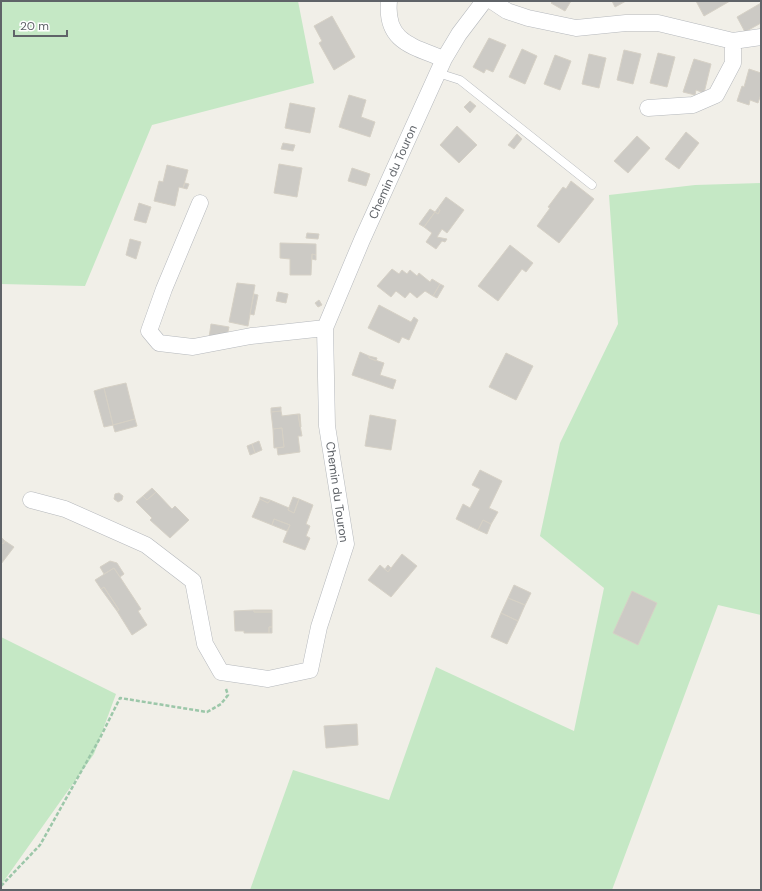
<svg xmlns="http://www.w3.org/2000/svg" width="762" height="891" font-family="'DM Sans',sans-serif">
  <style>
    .green { fill: #c5e8c5 }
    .building { fill: #cccac5; stroke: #d6d1c6 }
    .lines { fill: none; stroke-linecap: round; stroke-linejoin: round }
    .service-casing { stroke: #b5b8bc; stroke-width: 9 }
    .minor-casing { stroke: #b5b8bc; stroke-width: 17 }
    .path { stroke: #9cc7a9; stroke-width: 2.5; stroke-dasharray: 4 2; stroke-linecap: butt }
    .service { stroke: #fff; stroke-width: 8 }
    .minor { stroke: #fff; stroke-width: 16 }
    .labels { text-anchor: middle; stroke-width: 3; stroke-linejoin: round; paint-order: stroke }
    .street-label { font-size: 12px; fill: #5f6368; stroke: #fff }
  </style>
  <rect width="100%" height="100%" fill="#f1efe8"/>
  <!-- green -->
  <path class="green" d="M 1,1 L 298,1 L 314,83 L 152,125 L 85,286 L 1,284 Z
    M 761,183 L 761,615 L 718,605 L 612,890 L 250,890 L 293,770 L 389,800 L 436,667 L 574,731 L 604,588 L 540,536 L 560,443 L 618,324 L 609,195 L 695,185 Z
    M 1,637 L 116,694 L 94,754 L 1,885 Z"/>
  <!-- building -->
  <path class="building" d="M 553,1 L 571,1 L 565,11 L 551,3 Z
    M 612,1 L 626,1 L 615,7 Z
    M 696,1 L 730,1 L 704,16 Z
    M 761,3 L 761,23 L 745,32 L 737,17 Z
    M 332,16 L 355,57 L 334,70 L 319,43 L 322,41 L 314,26 Z
    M 489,38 L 506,45 L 493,72 L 486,69 L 484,73 L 473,67 Z
    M 522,49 L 537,56 L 525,84 L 509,77 Z
    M 624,50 L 641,54 L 633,84 L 617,80 Z
    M 658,53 L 675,57 L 667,87 L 650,83 Z
    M 589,54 L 606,58 L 599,88 L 582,84 Z
    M 555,55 L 571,61 L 560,90 L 544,84 Z
    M 694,59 L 711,64 L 704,93 L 696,90 L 695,95 L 683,92 Z
    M 749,69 L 761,73 L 761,94 L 758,103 L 750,100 L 749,105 L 737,101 L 742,86 L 744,87 Z
    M 349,95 L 366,100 L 361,117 L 375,122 L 370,137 L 339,127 Z
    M 470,101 L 476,106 L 470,113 L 464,107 Z
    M 290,103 L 315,108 L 310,133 L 285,128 Z
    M 457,126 L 477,145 L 459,163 L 440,145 Z
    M 686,132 L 699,143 L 679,169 L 665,159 Z
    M 517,134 L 522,139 L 514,149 L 508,145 Z
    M 637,136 L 650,148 L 628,173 L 614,161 Z
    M 283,143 L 295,145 L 293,151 L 281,149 Z
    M 279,164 L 302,168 L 297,197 L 274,193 Z
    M 167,165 L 188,170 L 183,188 L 179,187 L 175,206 L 154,201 L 159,181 L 163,182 Z
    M 352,168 L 370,174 L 366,186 L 348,181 Z
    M 571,181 L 594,199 L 559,243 L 537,226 L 550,208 L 548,207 L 563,187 L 566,189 Z
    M 185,183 L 189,184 L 187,189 L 183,188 Z
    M 446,197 L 464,210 L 447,233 L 442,229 L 437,237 L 447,239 L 445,242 L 442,241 L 436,249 L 426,242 L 432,233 L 424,227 L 435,212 L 438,214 L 440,210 L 438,208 Z
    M 139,203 L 151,207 L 146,223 L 134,220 Z
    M 438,208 L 440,210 L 438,214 L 435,212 Z
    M 430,209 L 435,212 L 424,227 L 419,224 Z
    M 307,233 L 319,234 L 318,239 L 306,238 Z
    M 130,239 L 141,242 L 136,259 L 126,255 Z
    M 280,243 L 316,244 L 316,255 L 312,254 L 311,275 L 290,275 L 290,259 L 280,258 Z
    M 510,245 L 533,263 L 526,272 L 522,269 L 498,301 L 478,286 Z
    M 312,254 L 316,255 L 316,260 L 312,259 Z
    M 392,269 L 399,274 L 402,270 L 407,274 L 410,270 L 417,276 L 419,273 L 430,282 L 432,279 L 440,284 L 433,296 L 425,291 L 417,298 L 410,292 L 405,298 L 396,291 L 391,297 L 377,286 Z
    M 237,283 L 255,285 L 248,326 L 229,322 Z
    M 440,284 L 444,286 L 437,298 L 433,296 Z
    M 278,292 L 288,294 L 286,303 L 276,301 Z
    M 254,294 L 258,295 L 254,315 L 250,314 Z
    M 319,300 L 322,305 L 318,307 L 315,303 Z
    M 379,305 L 411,322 L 414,317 L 418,320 L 409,340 L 402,337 L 399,343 L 368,328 Z
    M 211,324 L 229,327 L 227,336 L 209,338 Z
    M 360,352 L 369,356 L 369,358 L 384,363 L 380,375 L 396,380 L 393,389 L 352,375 Z
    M 506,353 L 533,366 L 516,400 L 489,387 Z
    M 369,356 L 377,358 L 376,361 L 369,358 Z
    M 126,383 L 135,419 L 113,425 L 104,388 Z
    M 104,388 L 113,425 L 104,427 L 94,391 Z
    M 281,407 L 281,411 L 271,412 L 271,408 Z
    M 281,411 L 282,416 L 298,414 L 302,436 L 298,436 L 300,452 L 278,455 L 277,448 L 284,447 L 282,428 L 273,429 L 271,412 Z
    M 298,414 L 300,414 L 301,427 L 300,427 Z
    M 370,415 L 396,420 L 391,450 L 365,446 Z
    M 135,419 L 137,426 L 115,432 L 113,425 Z
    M 282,428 L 284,447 L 274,448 L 273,429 Z
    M 259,441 L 262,450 L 255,453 L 252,444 Z
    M 252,444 L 255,453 L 250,455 L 247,446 Z
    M 480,470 L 502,481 L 489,508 L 498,512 L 491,524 L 483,520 L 478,530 L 456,519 L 463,504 L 470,508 L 480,489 L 472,485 Z
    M 152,488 L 156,492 L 147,500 L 143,496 Z
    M 156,492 L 172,509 L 175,506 L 189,520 L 170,538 L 150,520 L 152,518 L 136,502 L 143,496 L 147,500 Z
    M 119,493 L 123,496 L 122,500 L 118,502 L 114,499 L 115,494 Z
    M 260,497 L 270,500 L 268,503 L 260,499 Z
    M 293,497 L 299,499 L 294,513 L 288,510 Z
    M 260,499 L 268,503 L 270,500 L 289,508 L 288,510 L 294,513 L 299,499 L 313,505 L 306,524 L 310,526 L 306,536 L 310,538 L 305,550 L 283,542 L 290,525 L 274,519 L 272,525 L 252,517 Z
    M 274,519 L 290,525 L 287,531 L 272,525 Z
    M 483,520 L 491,524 L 487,534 L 478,530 Z
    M 1,537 L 5,541 L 3,544 L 1,542 Z
    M 5,541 L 14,547 L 1,564 L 1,542 L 3,544 Z
    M 402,554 L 417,566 L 391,597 L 368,580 L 380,565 L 388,572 Z
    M 110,561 L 117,563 L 124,574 L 120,577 L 114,568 L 104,574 L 100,567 Z
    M 388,565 L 391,568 L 388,572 L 385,569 Z
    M 114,568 L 141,609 L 138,611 L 147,625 L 132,635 L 117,611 L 119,610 L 104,587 L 101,589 L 95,580 Z
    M 514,585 L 531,593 L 525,605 L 508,598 Z
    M 104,587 L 119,610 L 117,611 L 101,589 Z
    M 632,591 L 657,603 L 638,645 L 613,633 Z
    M 508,598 L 525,605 L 518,621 L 501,613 Z
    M 254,610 L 254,612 L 272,612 L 272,627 L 269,627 L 269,633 L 244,633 L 244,631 L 235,631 L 234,611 Z
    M 254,610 L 272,610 L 272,612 L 254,612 Z
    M 501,613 L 518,621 L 507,644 L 491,637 Z
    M 269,627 L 272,627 L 272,633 L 269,633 Z
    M 357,724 L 358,745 L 326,748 L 324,726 Z"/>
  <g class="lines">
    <!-- service casing -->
    <g class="service-casing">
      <path id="service" d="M 438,73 L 460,80 L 592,185"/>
    </g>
    <!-- minor casing -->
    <g class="minor-casing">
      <path id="minor" d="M 389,1 C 385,42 412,46 444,59
        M 492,1 L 507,11 L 528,18 L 576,28 L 626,23 L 658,23 L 733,41 L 761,37
        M 648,108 L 693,105 L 716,95 L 733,63 L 733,41
        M 200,203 L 164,289 L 149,331 L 159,343 L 193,347 L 251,336 L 325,328
        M 31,500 L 65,509 L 146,545 L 193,581 L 205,644 L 221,672 L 268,679 L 310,670 L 319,627 L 346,544 L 327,426 L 325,328 L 362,240 L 444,59 L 459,34 L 484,1"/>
    </g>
    <!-- path -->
    <path class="path" d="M 1,886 L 40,845 L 100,738 L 120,698 L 207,712 L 221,704 L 228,695 L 226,689"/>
    <!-- service -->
    <use href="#service" class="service"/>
    <!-- minor -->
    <use href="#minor" class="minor"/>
  </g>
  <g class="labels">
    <!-- street labels -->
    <g class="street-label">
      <text transform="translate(393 172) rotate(-66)" y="4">Chemin du Touron</text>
      <text transform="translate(337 492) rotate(82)" y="4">Chemin du Touron</text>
    </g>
  </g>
  <!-- border -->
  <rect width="762" height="891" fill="none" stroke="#5f6368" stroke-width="4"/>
  <!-- scale -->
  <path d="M14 30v6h53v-6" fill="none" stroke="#5f6368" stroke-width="2"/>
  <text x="20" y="30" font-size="12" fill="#5f6368" stroke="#ffffff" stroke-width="3" paint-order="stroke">20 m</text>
</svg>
